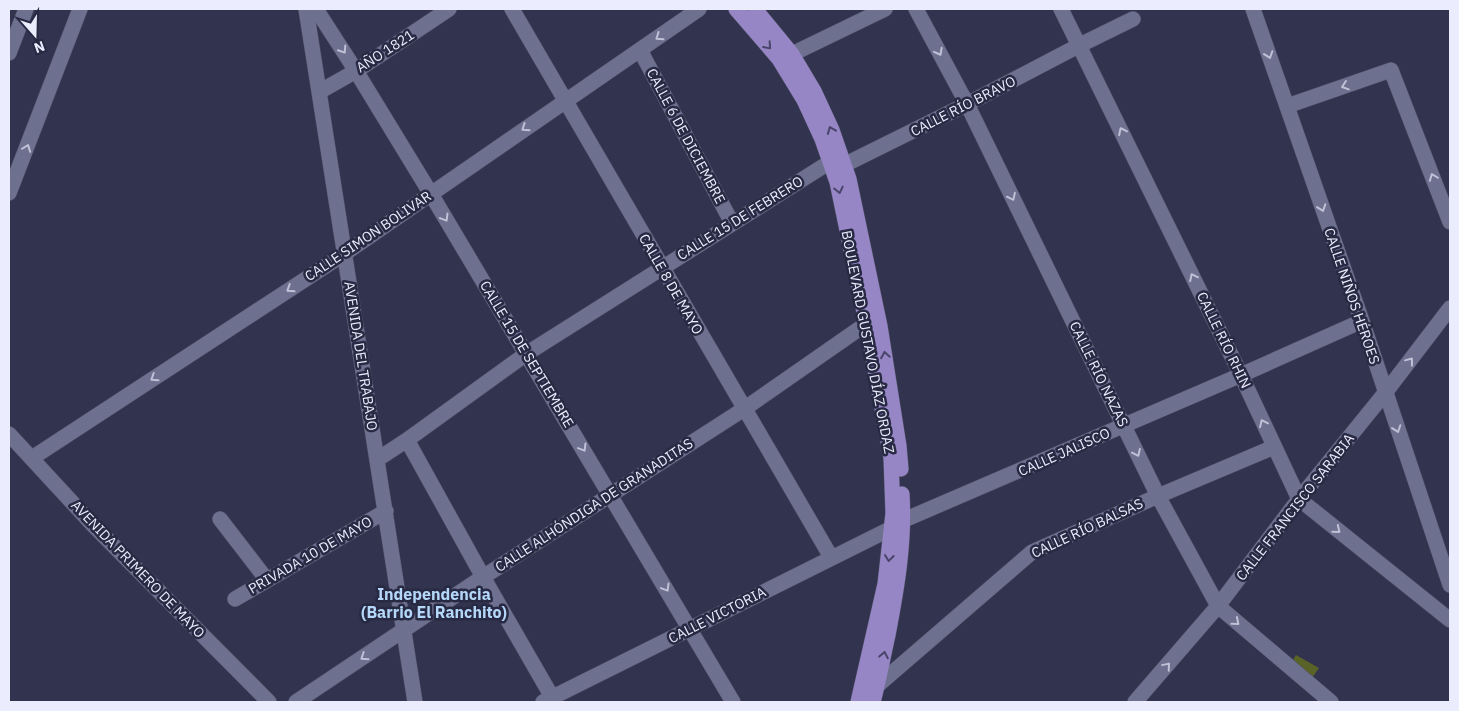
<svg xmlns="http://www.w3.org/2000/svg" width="1459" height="711" font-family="'IBM Plex Sans',sans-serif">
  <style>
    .green { fill: #596227 }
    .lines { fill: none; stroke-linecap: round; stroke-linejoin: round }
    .minor-casing { stroke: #505168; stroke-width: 16 }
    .major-casing { stroke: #505168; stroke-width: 16 }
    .minor { stroke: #6e708f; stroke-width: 15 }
    .major { stroke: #9786c5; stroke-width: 15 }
    .oneway { stroke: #bfc1d7 }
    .oneway2 { stroke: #49456a }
    .labels { text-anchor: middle; stroke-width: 5; stroke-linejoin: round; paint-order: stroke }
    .street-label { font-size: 14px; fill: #ebecfe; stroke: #282943 }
    .quarter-label { font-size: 16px; font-weight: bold; fill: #b5d8fa; stroke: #282943 }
  </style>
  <rect width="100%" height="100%" fill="#32334e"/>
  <!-- green -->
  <path class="green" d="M 1296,655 L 1319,668 L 1312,678 L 1290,665 Z"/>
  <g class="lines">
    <!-- minor casing -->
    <g class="minor-casing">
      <path id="minor" d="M 306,9 L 415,702
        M 316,9 L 356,71 L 431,194 L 733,702
        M 512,9 L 831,557
        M 916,9 L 967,104 L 1158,496 L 1218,606 L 1331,702
        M 1061,9 L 1241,375 L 1299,499 L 1450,620
        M 1253,9 L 1362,321 L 1450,585
        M 640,50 L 732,223
        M 9,53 L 26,9
        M 792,54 L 885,9
        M 319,92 L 356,71 L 449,9
        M 1287,106 L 1391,70 L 1450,222
        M 844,165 L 967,104 L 1080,45 L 1133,19
        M 9,193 L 80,9
        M 9,434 L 93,525 L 269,702
        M 407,440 L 483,577 L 552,697
        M 32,458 L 344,254 L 699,9
        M 378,459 L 407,440 L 526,354 L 830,162
        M 220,519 L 267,580
        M 904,520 L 1241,375 L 1362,321
        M 235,599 L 386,511
        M 878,685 L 1032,552 L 1158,496 L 1274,447
        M 296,702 L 483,577 L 744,409 L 866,324
        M 543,702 L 892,528
        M 1135,702 L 1218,606 L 1299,499 L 1385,393 L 1450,308"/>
    </g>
    <!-- major casing -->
    <g class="major-casing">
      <path id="major" d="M 736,9 L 779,59 L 804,100 L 822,139 L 837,182 L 869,336 L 891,458 L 893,513 L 885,584 L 858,702
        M 755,9 L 792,54 L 814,91 L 832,130 L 849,179 L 880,326 L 899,446 L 901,469
        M 873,702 C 879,680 883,657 888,635 C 897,588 905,542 902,494"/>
    </g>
    <!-- minor -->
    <use href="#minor" class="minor"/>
    <!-- major -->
    <use href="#major" class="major"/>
  </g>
  <!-- one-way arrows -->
  <defs><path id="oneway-chevron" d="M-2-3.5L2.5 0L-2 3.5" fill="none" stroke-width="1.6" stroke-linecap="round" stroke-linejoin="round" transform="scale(1.25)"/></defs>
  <g class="oneway">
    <use href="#oneway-chevron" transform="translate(659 37) rotate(145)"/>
    <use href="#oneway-chevron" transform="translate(343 50) rotate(57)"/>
    <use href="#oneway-chevron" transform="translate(939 52) rotate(62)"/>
    <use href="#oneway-chevron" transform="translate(1269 55) rotate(71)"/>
    <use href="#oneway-chevron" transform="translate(1345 86) rotate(161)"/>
    <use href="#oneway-chevron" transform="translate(525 128) rotate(145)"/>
    <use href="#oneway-chevron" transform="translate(1122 131) rotate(-116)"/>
    <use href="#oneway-chevron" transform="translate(27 148) rotate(-69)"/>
    <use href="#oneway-chevron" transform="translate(1433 177) rotate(-111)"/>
    <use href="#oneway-chevron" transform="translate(1012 197) rotate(64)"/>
    <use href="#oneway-chevron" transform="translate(1322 208) rotate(71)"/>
    <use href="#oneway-chevron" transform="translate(445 218) rotate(59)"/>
    <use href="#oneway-chevron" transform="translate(1193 277) rotate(-116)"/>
    <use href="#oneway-chevron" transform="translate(290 289) rotate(147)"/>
    <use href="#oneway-chevron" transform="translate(1410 361) rotate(-53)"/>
    <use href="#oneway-chevron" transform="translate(154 378) rotate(147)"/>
    <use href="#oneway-chevron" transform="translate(1263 423) rotate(-115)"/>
    <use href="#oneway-chevron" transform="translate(1397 429) rotate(71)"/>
    <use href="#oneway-chevron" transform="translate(583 448) rotate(59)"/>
    <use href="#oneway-chevron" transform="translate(1137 453) rotate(65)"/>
    <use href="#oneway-chevron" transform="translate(1337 530) rotate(39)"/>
    <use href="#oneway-chevron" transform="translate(666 588) rotate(59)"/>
    <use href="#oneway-chevron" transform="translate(1236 622) rotate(40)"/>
    <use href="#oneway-chevron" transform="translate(364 657) rotate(146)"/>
    <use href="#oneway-chevron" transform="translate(1167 666) rotate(-50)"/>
  </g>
  <g class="oneway2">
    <use href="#oneway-chevron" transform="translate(768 46) rotate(49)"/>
    <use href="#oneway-chevron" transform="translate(831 130) rotate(-112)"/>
    <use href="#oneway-chevron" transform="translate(839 190) rotate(78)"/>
    <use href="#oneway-chevron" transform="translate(885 355) rotate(-99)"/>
    <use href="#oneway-chevron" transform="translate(889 558) rotate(97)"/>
    <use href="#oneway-chevron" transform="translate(884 655) rotate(-79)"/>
  </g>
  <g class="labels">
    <!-- street labels -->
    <g class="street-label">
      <text transform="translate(385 51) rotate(-33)" y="5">AÑO 1821</text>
      <text transform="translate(963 106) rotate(-27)" y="5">CALLE RÍO BRAVO</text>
      <text transform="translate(686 136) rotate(62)" y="5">CALLE 6 DE DICIEMBRE</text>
      <text transform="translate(740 218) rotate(-32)" y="5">CALLE 15 DE FEBRERO</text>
      <text transform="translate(368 236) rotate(-34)" y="5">CALLE SIMON BOLIVAR</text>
      <text transform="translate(671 284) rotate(60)" y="5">CALLE 8 DE MAYO</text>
      <text transform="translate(1352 296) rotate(71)" y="5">CALLE NIÑOS HÉROES</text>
      <text transform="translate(1224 340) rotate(64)" y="5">CALLE RÍO RHIN</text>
      <text transform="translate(868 342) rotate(79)" y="5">BOULEVARD GUSTAVO DÍAZ ORDAZ</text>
      <text transform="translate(527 354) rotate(59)" y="5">CALLE 15 DE SEPTIEMBRE</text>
      <text transform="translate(361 356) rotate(81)" y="5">AVENIDA DEL TRABAJO</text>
      <text transform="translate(1099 374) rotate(64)" y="5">CALLE RÍO NAZAS</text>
      <text transform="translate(1064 452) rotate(-24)" y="5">CALLE JALISCO</text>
      <text transform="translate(594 505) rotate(-33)" y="5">CALLE ALHÓNDIGA DE GRANADITAS</text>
      <text transform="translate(1295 507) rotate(-52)" y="5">CALLE FRANCISCO SARABIA</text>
      <text transform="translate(1087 528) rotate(-25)" y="5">CALLE RÍO BALSAS</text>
      <text transform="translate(310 555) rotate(-30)" y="5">PRIVADA 10 DE MAYO</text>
      <text transform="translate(138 569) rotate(46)" y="5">AVENIDA PRIMERO DE MAYO</text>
      <text transform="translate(717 615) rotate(-27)" y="5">CALLE VICTORIA</text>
    </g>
    <!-- quarter labels -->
    <g class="quarter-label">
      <text x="434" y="600">Independencia<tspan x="434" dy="18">(Barrio El Ranchito)</tspan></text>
    </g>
  </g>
  <!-- border -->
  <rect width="1459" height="711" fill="none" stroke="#ebecfe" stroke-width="20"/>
  <!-- north arrow -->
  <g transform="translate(35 35) rotate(160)" stroke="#282943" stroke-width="4" paint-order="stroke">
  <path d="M0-4L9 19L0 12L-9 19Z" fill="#ebecfe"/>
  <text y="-8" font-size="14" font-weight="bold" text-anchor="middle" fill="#ebecfe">N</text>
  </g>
</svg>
